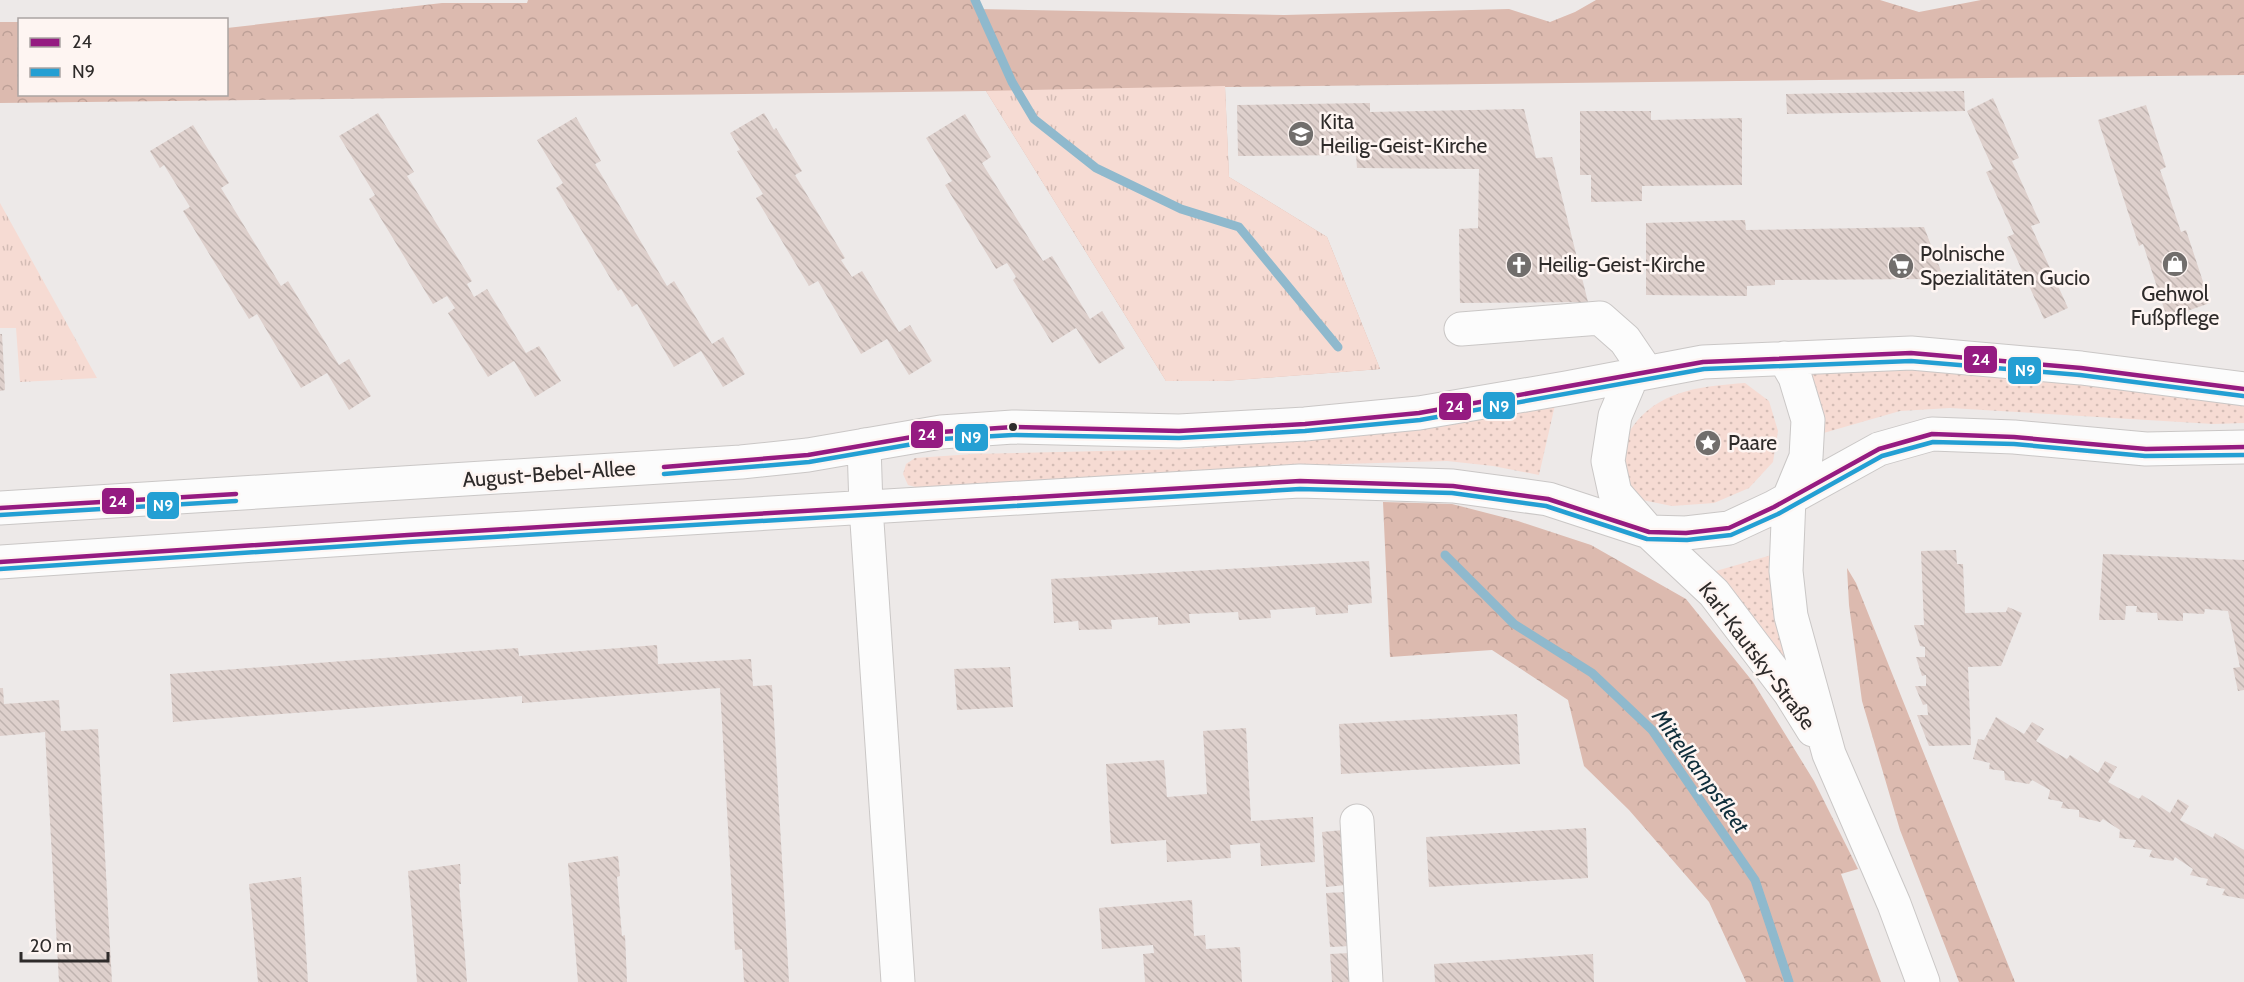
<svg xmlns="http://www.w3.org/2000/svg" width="2244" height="982" font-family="Cabin,sans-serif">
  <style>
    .grass { fill: url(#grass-dots) }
    .forest { fill: url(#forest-crowns) }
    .park { fill: url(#park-tufts) }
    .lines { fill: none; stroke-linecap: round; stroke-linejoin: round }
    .stream { stroke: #8fb9cd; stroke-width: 9 }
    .building { fill: url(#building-back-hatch) }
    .minor-casing { stroke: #cac7c6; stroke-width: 35 }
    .minor { stroke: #fcfcfc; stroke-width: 33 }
    .bus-1-casing { stroke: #fef5f2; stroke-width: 9 }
    .bus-2-casing { stroke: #fef5f2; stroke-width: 9 }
    .bus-1 { stroke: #951b81; stroke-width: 4.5 }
    .bus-2 { stroke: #249fd3; stroke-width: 4.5 }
    .bus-dot { fill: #2e2b2a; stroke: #fef5f2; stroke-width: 2 }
    .labels { text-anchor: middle; stroke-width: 5; stroke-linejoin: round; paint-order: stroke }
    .poi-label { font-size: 21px; fill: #2e2b2a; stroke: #fef5f2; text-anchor: start }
    .street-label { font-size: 21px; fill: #2e2b2a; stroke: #fef5f2 }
    .water-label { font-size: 22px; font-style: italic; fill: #102e3b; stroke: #fef5f2 }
    .line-badge { stroke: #fef5f2; stroke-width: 2 }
    .badge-label { font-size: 16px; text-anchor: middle; font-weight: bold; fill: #fff }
  </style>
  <defs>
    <pattern id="grass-dots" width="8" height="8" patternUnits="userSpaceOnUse" patternTransform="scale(1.5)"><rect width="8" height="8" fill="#f6dbd3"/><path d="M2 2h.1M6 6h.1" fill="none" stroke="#d3bcb5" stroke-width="1.8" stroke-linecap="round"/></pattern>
    <pattern id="forest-crowns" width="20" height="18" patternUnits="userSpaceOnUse" patternTransform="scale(1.5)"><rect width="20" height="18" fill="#dcbaaf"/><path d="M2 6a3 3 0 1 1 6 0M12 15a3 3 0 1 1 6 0" fill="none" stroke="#bda097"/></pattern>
    <pattern id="park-tufts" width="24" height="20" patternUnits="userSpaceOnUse" patternTransform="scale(1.5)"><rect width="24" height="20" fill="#f6dbd3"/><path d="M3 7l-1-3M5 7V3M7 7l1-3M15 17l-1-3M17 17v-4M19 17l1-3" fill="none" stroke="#d3bcb5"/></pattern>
    <pattern id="building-back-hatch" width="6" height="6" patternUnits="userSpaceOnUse" patternTransform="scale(1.5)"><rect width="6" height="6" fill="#ded0cc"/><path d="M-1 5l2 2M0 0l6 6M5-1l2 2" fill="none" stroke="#bfb3af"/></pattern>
  </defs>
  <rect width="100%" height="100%" fill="#ede9e8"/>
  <!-- grass -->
  <path class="grass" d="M 1877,365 L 2244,400 L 2244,423 L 2213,424 L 1950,408 L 1900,411 L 1820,434 L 1804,373 Z
    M 1745,383 L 1769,401 L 1778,431 L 1773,462 L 1749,488 L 1714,503 L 1672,506 L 1642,500 L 1624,482 C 1624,473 1621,463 1622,454 C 1622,440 1629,431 1637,421 C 1665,389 1705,386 1745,383 Z
    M 1555,405 L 1539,475 L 1493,466 L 1447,461 L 1343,464 L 919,488 L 908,485 L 903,474 L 906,464 L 915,458 L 973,454 L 1186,449 L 1407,430 L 1473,421 Z
    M 1775,554 L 1799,681 L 1709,573 Z"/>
  <!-- forest -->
  <path class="forest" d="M 528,0 L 971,0 L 975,9 L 1284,15 L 1509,9 L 1550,22 L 1575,12 L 1596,0 L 1880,0 L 1919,12 L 1981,0 L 2244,0 L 2244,75 L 1225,87 L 1229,177 L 1327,237 L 1380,369 L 1223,381 L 1166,381 L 986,91 L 0,103 L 0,22 L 19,22 L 20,94 L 226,94 L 227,28 L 442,3 L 527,3 Z
    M 1383,502 L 1452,504 L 1518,521 L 1591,545 L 1686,599 L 1753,682 L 1814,781 L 1858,869 L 1841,874 L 1881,982 L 1746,982 L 1709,902 L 1629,810 L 1584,766 L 1568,700 L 1492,650 L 1390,657 Z
    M 1847,568 L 1856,583 L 2015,982 L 1959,982 L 1900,830 L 1862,701 L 1849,605 Z"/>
  <!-- park -->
  <path class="park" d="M 1225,86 L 1229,177 L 1327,237 L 1380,369 L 1223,381 L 1166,381 L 986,91 Z
    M 0,203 L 97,378 L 20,382 L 16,328 L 0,328 Z"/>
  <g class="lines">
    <!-- stream -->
    <path class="stream" d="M 975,0 L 1012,82 L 1034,119 L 1096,168 L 1181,209 L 1239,227 L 1338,347
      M 1445,555 L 1514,624 L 1592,673 L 1652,730 L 1755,880 L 1789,982"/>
  </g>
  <!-- building -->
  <path class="building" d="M 1964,91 L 1965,111 L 1787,114 L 1786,94 Z
    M 1993,98 L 2019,158 L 2012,161 L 2040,223 L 2031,226 L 2068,308 L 2044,319 L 2007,237 L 2014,234 L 1986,172 L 1993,169 L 1967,111 Z
    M 1370,103 L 1370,112 L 1524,109 L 1536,158 L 1552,157 L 1588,302 L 1460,303 L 1459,229 L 1478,228 L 1479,169 L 1357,168 L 1356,155 L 1238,156 L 1237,105 Z
    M 2146,105 L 2166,167 L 2160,170 L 2164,181 L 2181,232 L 2186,230 L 2210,303 L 2167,318 L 2143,244 L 2139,246 L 2098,120 Z
    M 1580,111 L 1651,111 L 1651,120 L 1742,118 L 1742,185 L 1642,186 L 1642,201 L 1591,202 L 1591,175 L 1580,175 Z
    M 378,113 L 414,172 L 407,176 L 472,281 L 467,284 L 474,297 L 487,289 L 526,353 L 539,346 L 561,381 L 535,397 L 514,361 L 488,377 L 448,313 L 455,308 L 447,296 L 433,304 L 369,199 L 375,195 L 339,136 Z
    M 764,113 L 774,130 L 776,128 L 802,171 L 795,175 L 845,258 L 841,260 L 852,277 L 862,271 L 899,332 L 910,325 L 932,361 L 909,375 L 887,339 L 861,354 L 818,281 L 809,286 L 756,198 L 763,194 L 737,151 L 740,150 L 730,133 Z
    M 965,114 L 991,157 L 982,163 L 1043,261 L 1052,256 L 1090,319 L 1102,311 L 1125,348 L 1099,364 L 1076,328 L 1052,343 L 1013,280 L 1016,277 L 1007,263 L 996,269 L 945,185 L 952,181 L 926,138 Z
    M 576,117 L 601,161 L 595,164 L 667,286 L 674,281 L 712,344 L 723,337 L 745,374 L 723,387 L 701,351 L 674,367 L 637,304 L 632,307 L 621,289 L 618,291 L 556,188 L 563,183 L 537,140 Z
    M 193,125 L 229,183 L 221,188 L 281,286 L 288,281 L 339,365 L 349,359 L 371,396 L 349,410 L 327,373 L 301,388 L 257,314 L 249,319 L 183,211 L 190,207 L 164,165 L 160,168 L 150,151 Z
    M 1745,220 L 1746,230 L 1924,227 L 1946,284 L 1932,285 L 1932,279 L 1775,280 L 1775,285 L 1747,286 L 1747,296 L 1646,295 L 1646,223 Z
    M 0,334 L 2,334 L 5,390 L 0,391 Z
    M 1956,550 L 1957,564 L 1963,564 L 1965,613 L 2006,612 L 2008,607 L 2022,613 L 2001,666 L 1968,667 L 1971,745 L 1929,746 L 1917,715 L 1928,715 L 1927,704 L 1923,705 L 1915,686 L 1926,686 L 1926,675 L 1922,676 L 1916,657 L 1925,657 L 1925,647 L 1920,646 L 1914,625 L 1924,625 L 1921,551 Z
    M 2103,554 L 2244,560 L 2244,690 L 2238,691 L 2233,668 L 2240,667 L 2228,611 L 2205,609 L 2204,614 L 2183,613 L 2183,621 L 2158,620 L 2157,613 L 2136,612 L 2137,606 L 2126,606 L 2125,620 L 2099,620 Z
    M 1369,561 L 1372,603 L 1348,605 L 1348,613 L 1316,615 L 1315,607 L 1270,610 L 1271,618 L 1239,620 L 1238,612 L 1189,614 L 1190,623 L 1158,625 L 1158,617 L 1111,620 L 1112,629 L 1079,630 L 1078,621 L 1054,623 L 1051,579 Z
    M 657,645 L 658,664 L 751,659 L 753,686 L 772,685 L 789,982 L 744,982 L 742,949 L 735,950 L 720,688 L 522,703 L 522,696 L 173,722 L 170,674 L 518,648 L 519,656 Z
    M 1010,667 L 1013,707 L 957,710 L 954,669 Z
    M 0,688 L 3,688 L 4,704 L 59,700 L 61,731 L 98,729 L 112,982 L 59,982 L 45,732 L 0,736 Z
    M 1517,714 L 1520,764 L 1341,774 L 1339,724 Z
    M 1996,717 L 2024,734 L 2032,722 L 2044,729 L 2036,741 L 2067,759 L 2070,755 L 2098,773 L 2105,761 L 2117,767 L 2108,782 L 2139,799 L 2142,795 L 2170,813 L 2178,799 L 2189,806 L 2180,820 L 2213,838 L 2215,833 L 2244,850 L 2244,899 L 2222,895 L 2225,889 L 2206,885 L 2208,879 L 2190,875 L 2193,869 L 2175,857 L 2173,861 L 2149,857 L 2152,850 L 2133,847 L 2136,840 L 2119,838 L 2120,830 L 2103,819 L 2100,822 L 2079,817 L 2079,810 L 2061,808 L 2063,802 L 2048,799 L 2050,790 L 2032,780 L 2029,784 L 2005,780 L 2004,771 L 1989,769 L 1990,763 L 1973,759 L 1978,739 L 1984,740 Z
    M 1246,728 L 1251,821 L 1313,817 L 1315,862 L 1261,866 L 1260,843 L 1230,845 L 1231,858 L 1167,862 L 1166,840 L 1111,844 L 1106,764 L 1164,760 L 1167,797 L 1207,794 L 1203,731 Z
    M 1586,828 L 1588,878 L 1429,887 L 1426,837 Z
    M 1343,830 L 1346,885 L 1326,887 L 1322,832 Z
    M 618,856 L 620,876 L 617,877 L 622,936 L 625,935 L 627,982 L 578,982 L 568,863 Z
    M 460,864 L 461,884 L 459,884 L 467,982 L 417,982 L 408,871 Z
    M 301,877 L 308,982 L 258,982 L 249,884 Z
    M 1347,892 L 1350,946 L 1330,947 L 1326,893 Z
    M 1192,900 L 1194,936 L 1205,935 L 1206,949 L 1240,947 L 1242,982 L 1145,982 L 1143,954 L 1154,953 L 1153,945 L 1102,949 L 1099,908 Z
    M 1350,953 L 1352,982 L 1332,982 L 1330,954 Z
    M 1593,954 L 1594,982 L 1435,982 L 1434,964 Z"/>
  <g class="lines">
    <!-- minor casing -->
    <g class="minor-casing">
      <path id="minor" d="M 1461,329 L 1600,318 L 1625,340 L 1646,371
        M 1784,358 L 1795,377 L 1808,420 L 1806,457 L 1789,498 L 1786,571 L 1791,616 L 1829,754 L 1894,904 L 1923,982
        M 1632,376 L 1615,416 L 1608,461 L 1615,493 L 1649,532 L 1714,593 L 1790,693 L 1813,730
        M 864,445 L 866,507 L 898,982
        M 0,508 L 741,462 L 808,455 L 941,432 L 1013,427 L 1179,431 L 1305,424 L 1419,413 L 1566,388 L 1703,362 L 1911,353 L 2081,368 L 2244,389
        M 0,562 L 408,535 L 1300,481 L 1453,486 L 1548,499 L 1649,532 L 1686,533 L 1729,528 L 1774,507 L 1879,449 L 1932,434 L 2014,437 L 2146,449 L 2244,447
        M 1357,821 L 1366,982"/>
    </g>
    <!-- minor -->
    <use href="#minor" class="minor"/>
    <!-- bus-1 casing -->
    <g class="bus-1-casing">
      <path id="bus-1" d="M 664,467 L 808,455 L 941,432 L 1013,427 L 1179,431 L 1305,424 L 1419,413 L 1703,362 L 1911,353 L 2081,368 L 2244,389
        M 0,508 L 236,494
        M 0,562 L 408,535 L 1300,481 L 1453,486 L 1548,499 L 1649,532 L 1686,533 L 1729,528 L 1774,507 L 1879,449 L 1932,434 L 2014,437 L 2146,449 L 2244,447"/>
    </g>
    <!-- bus-2 casing -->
    <g class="bus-2-casing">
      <path id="bus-2" d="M 664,474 L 809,462 L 942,439 L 1013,435 L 1179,438 L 1305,431 L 1420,420 L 1704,369 L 1911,361 L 2080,375 L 2243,396
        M 0,515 L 236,501
        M 0,569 L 408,542 L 1300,489 L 1452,493 L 1546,506 L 1647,539 L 1687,540 L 1731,535 L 1778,514 L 1882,456 L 1933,442 L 2014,444 L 2145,456 L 2244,455"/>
    </g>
    <!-- bus-1 -->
    <use href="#bus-1" class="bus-1"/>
    <!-- bus-2 -->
    <use href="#bus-2" class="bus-2"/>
  </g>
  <!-- icons -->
  <defs>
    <g id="school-disc" transform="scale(1.35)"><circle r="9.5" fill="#716e6c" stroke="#fef5f2"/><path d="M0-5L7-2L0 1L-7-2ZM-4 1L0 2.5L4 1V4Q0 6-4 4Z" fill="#fff"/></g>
    <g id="shop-disc" transform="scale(1.35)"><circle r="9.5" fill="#716e6c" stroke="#fef5f2"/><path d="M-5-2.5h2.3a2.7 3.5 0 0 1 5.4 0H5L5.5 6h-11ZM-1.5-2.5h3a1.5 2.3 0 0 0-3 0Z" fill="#fff"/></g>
    <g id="church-disc" transform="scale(1.35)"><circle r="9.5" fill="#716e6c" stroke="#fef5f2"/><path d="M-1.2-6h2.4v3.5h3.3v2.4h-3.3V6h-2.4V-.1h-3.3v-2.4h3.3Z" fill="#fff"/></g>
    <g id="supermarket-disc" transform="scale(1.35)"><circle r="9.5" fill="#716e6c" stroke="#fef5f2"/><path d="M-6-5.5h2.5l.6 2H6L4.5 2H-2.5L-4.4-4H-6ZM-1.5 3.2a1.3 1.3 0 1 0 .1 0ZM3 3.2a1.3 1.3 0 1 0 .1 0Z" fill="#fff"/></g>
    <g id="sight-disc" transform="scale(1.35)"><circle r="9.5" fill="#716e6c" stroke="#fef5f2"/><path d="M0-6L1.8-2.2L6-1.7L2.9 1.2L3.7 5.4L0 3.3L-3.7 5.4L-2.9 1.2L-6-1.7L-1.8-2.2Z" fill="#fff"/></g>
  </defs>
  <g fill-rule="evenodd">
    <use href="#school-disc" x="1301" y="134"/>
    <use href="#shop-disc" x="2175" y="264"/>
    <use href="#church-disc" x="1519" y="265"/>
    <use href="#supermarket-disc" x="1901" y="266"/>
    <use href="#sight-disc" x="1708" y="443"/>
  </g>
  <!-- markers -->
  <circle class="bus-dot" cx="1013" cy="427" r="5"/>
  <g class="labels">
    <!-- poi labels -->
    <g class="poi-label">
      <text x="1320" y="129">Kita<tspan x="1320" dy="24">Heilig-Geist-Kirche</tspan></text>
      <text x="1920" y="261">Polnische<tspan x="1920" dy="24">Spezialitäten Gucio</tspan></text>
      <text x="1538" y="272">Heilig-Geist-Kirche</text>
      <text x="2175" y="301" text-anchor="middle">Gehwol<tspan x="2175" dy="24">Fußpflege</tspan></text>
      <text x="1728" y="450">Paare</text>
    </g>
    <!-- street labels -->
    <g class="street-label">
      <text transform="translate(549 474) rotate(-4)" y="7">August-Bebel-Allee</text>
      <text transform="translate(1757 656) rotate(53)" y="7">Karl-Kautsky-Straße</text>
    </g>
    <!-- water labels -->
    <g class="water-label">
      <text transform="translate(1701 771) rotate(54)" y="8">Mittelkampsfleet</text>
    </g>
  </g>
  <g class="line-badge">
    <rect x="1963" y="345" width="35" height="29" rx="6" fill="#951b81"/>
    <rect x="2007" y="356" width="35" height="29" rx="6" fill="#249fd3"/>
    <rect x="1482" y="391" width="34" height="29" rx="6" fill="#249fd3"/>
    <rect x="1438" y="392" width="34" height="29" rx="6" fill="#951b81"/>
    <rect x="910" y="420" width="34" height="29" rx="6" fill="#951b81"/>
    <rect x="954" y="423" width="35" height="29" rx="6" fill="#249fd3"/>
    <rect x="101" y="487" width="34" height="28" rx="6" fill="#951b81"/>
    <rect x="146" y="491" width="34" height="29" rx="6" fill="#249fd3"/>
  </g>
  <g class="badge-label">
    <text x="1981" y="365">24</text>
    <text x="2025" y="376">N9</text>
    <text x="1499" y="412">N9</text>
    <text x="1455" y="412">24</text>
    <text x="927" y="440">24</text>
    <text x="971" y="443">N9</text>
    <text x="118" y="507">24</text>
    <text x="163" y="511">N9</text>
  </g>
  <!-- legend -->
  <rect x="18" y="18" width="210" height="78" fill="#fef5f2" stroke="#aba4a2" stroke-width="1.5"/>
  <rect x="30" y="38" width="30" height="9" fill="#951b81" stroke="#aba4a2" stroke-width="1.5"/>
  <text x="72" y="48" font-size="18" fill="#2e2b2a">24</text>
  <rect x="30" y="68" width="30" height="9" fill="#249fd3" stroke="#aba4a2" stroke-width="1.5"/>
  <text x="72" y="78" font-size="18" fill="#2e2b2a">N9</text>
  <!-- scale -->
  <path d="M21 952v9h87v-9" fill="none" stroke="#2e2b2a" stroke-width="3"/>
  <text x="30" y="952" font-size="18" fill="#2e2b2a" stroke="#fef5f2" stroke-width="4.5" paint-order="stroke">20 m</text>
</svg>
